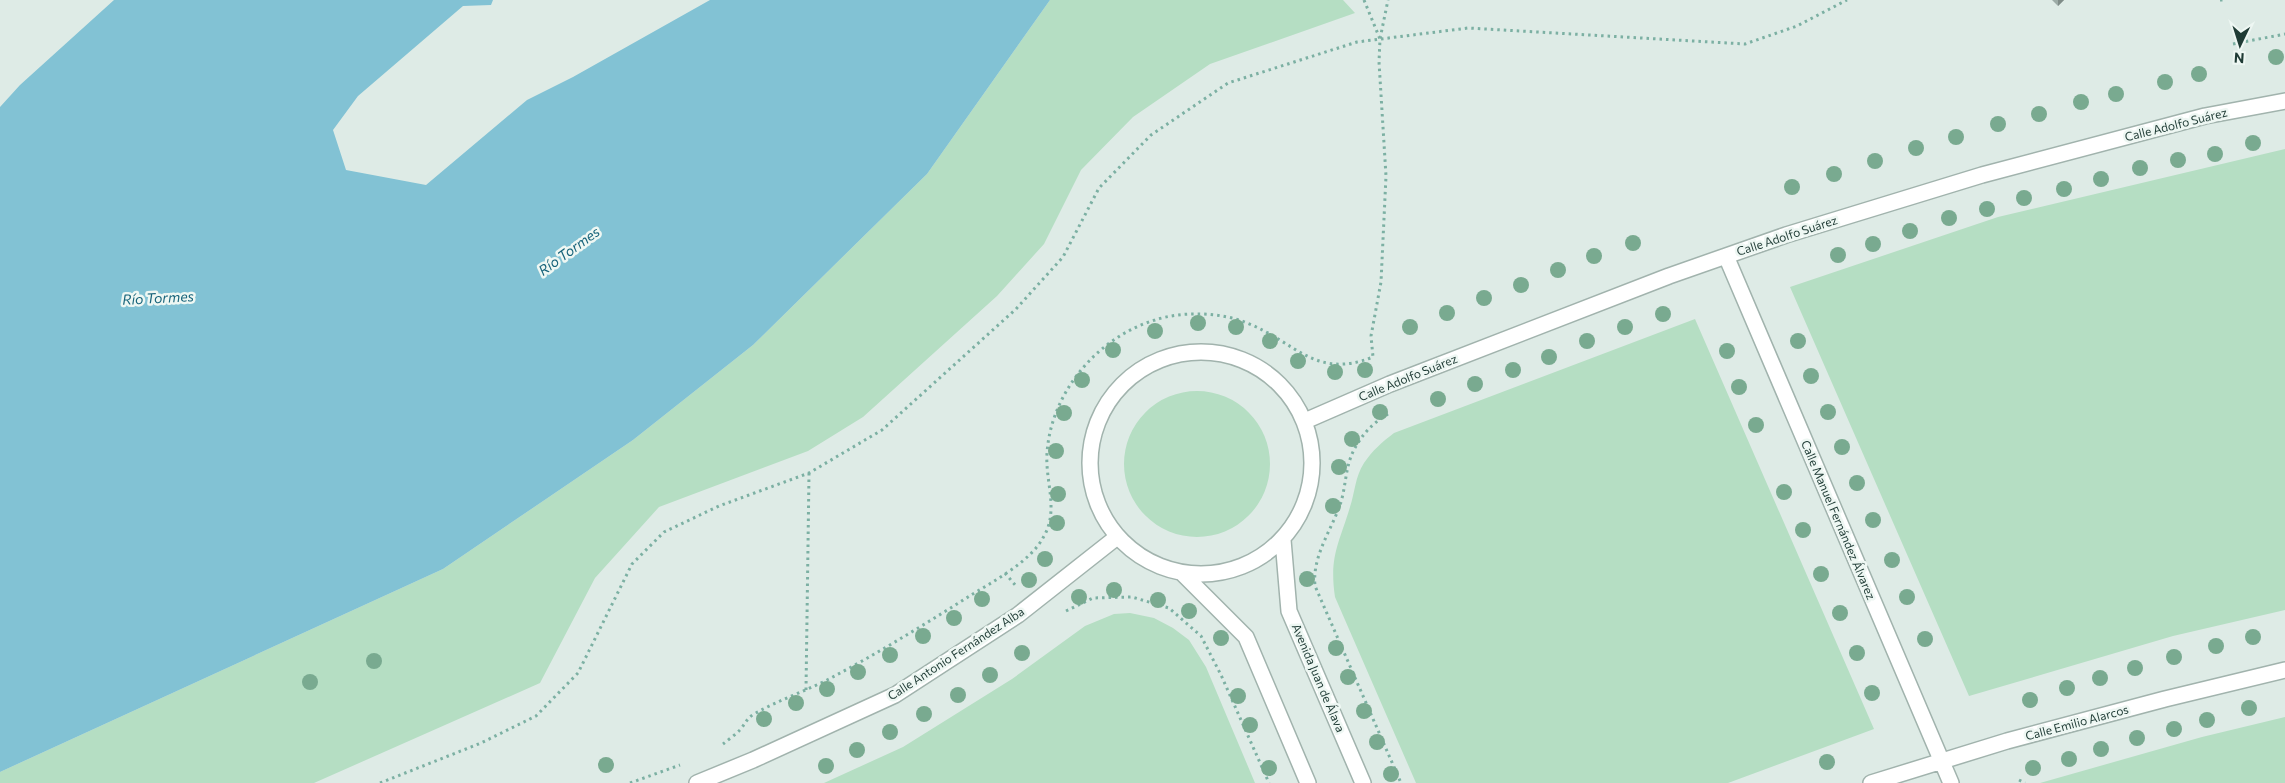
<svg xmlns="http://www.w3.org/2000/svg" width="2285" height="783" font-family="Commissioner,sans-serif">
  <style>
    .green { fill: #b5dec3 }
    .water { fill: #82c2d4 }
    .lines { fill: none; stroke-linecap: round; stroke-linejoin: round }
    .street-casing { stroke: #a1b3ad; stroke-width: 18 }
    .path { stroke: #7cb0a3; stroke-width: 3; stroke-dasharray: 2.5 4; stroke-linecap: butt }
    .street { stroke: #fff; stroke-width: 15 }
    .tree { fill: #79aa90 }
    .wall { fill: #9daca7 }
    .shaded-wall { fill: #7f8c88 }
    .labels { text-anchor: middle; stroke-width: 5; stroke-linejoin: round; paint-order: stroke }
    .street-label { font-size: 12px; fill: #1f3b35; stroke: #eef7f3 }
    .water-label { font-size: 14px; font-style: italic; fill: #16637a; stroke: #eef7f3 }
  </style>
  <rect width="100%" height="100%" fill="#deebe6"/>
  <!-- green -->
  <path class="green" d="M 1050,0 L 1343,0 L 1355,13 L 1210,64 L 1133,117 L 1081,170 L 1044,244 L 997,296 L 863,417 L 808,451 L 659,507 L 595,578 L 540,683 L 314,783 L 0,783 L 0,772 L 443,569 L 633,440 L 753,345 L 927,174 Z
    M 2285,149 L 2285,610 L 2173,636 L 1969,696 L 1790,287 L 1998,217 Z
    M 1695,319 L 1874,729 L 1728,783 L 1416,783 L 1335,597 C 1329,556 1339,544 1350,507 C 1355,492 1355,477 1364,463 C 1372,451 1382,442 1394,433 Z
    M1124 464a73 73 0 1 1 146 0a73 73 0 1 1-146 0Z
    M 1130,613 L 1154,618 L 1173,628 L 1189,640 L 1206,667 L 1255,783 L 824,783 L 903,747 L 1012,679 L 1085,626 L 1114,614 Z
    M 2285,717 L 2285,783 L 2040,783 L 2202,737 Z"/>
  <!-- water -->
  <path class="water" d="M 114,0 L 493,0 L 491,5 L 463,6 L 358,96 L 333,130 L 346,170 L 426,185 L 527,100 L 573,77 L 710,0 L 1050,0 L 927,174 L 753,345 L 633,440 L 443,569 L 0,772 L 0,107 L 20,85 Z"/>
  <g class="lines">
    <!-- street casing -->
    <g class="street-casing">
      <path id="street" d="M 1726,256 L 1951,783
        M1090 463a111 111 0 1 1 222 0a111 111 0 1 1-222 0Z
        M 1305,421 L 1390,384 L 1669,276 L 1786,235 L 1982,175 L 2205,116 L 2285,101
        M 1283,540 L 1289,611 L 1363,783
        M 1183,574 L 1246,637 L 1308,783
        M 697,783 L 753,760 L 895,695 L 1018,615 L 1117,537
        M 1871,783 L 2007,741 L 2165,699 L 2285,670"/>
    </g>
    <!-- path -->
    <path class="path" d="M 1364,0 L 1380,39
      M 2220,0 L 2226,0
      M 2233,44 L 2285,34
      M 1388,414 C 1375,422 1366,430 1358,443 C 1345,462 1347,481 1341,502 C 1332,530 1312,555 1315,586 L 1401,783
      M 1005,573 L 1016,586
      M 1066,611 L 1093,598 L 1132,597 L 1169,608 L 1201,636 L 1221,675 L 1269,783
      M 806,690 L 809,473
      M 723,744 C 728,740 735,735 740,730 C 745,724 747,718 754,714 C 777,701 803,692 827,680 C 875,655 922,626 968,597 C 992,582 1031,562 1044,536 C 1059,510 1045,481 1047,453 C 1051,392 1098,337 1155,320 C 1182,311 1221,312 1247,323 C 1296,342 1315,380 1373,357 L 1371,336 L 1381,282 L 1386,176 L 1379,62 L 1380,39 L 1388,0
      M 2019,780 L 2025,783
      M 380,783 L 481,743 L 536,716 L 578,673 L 632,564 L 664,532 L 719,506 L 809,473 L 882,430 L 1016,309 L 1063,257 L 1099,188 L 1151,135 L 1228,83 L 1357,42 L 1468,28 L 1745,44 L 1797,26 L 1847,0
      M 630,783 L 680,765"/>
    <!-- street -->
    <use href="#street" class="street"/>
  </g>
  <!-- trees -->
  <g class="tree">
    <circle cx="2276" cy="57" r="8"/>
    <circle cx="2199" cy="74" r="8"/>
    <circle cx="2165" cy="82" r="8"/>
    <circle cx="2116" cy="94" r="8"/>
    <circle cx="2081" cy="102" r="8"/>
    <circle cx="2039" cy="114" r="8"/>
    <circle cx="1998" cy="124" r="8"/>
    <circle cx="1956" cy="137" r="8"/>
    <circle cx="2253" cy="143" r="8"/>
    <circle cx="1916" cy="148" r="8"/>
    <circle cx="2215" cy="154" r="8"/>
    <circle cx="2178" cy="160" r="8"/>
    <circle cx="1875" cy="161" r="8"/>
    <circle cx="2140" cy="168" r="8"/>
    <circle cx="1834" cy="174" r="8"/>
    <circle cx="2101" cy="179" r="8"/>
    <circle cx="1792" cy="187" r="8"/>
    <circle cx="2064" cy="189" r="8"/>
    <circle cx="2024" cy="198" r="8"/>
    <circle cx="1987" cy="209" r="8"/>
    <circle cx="1949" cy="218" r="8"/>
    <circle cx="1910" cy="231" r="8"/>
    <circle cx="1633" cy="243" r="8"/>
    <circle cx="1873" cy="244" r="8"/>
    <circle cx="1838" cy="255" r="8"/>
    <circle cx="1594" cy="256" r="8"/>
    <circle cx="1558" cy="270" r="8"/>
    <circle cx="1521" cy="285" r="8"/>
    <circle cx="1484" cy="298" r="8"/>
    <circle cx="1447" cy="313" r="8"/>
    <circle cx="1663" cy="314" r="8"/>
    <circle cx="1198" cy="323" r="8"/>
    <circle cx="1236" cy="327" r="8"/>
    <circle cx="1410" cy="327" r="8"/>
    <circle cx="1625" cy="327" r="8"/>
    <circle cx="1155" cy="331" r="8"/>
    <circle cx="1270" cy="341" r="8"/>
    <circle cx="1587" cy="341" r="8"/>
    <circle cx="1798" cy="341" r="8"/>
    <circle cx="1113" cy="350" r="8"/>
    <circle cx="1727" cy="351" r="8"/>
    <circle cx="1549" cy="357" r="8"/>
    <circle cx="1298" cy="361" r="8"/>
    <circle cx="1365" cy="370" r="8"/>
    <circle cx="1513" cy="370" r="8"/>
    <circle cx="1335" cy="372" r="8"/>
    <circle cx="1811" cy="376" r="8"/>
    <circle cx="1082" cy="380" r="8"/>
    <circle cx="1475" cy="384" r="8"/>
    <circle cx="1739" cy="387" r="8"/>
    <circle cx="1438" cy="399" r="8"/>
    <circle cx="1380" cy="412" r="8"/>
    <circle cx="1828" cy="412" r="8"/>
    <circle cx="1064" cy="413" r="8"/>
    <circle cx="1756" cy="425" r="8"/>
    <circle cx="1352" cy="439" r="8"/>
    <circle cx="1842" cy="447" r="8"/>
    <circle cx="1056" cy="451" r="8"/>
    <circle cx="1339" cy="467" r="8"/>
    <circle cx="1857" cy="483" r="8"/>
    <circle cx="1784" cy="492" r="8"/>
    <circle cx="1058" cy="494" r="8"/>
    <circle cx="1333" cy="506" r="8"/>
    <circle cx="1873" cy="520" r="8"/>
    <circle cx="1057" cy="523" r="8"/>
    <circle cx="1803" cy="530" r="8"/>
    <circle cx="1045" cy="559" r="8"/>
    <circle cx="1892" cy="560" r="8"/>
    <circle cx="1821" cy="574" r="8"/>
    <circle cx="1307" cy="579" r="8"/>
    <circle cx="1029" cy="580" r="8"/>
    <circle cx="1114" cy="590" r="8"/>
    <circle cx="1079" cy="597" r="8"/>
    <circle cx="1907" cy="597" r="8"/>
    <circle cx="982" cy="599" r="8"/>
    <circle cx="1158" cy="600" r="8"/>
    <circle cx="1189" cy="611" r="8"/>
    <circle cx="1840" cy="613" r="8"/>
    <circle cx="954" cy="618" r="8"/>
    <circle cx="923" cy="636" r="8"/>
    <circle cx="2253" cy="637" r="8"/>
    <circle cx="1221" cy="638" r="8"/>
    <circle cx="1925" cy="639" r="8"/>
    <circle cx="2216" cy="646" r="8"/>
    <circle cx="1336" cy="648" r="8"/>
    <circle cx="1022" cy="653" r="8"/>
    <circle cx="1857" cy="653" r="8"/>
    <circle cx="890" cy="655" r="8"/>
    <circle cx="2174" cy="657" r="8"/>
    <circle cx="374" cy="661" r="8"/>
    <circle cx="2135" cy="668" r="8"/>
    <circle cx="858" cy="672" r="8"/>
    <circle cx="990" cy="675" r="8"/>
    <circle cx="1348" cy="677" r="8"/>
    <circle cx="2100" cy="678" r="8"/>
    <circle cx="310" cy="682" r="8"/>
    <circle cx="2067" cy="688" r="8"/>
    <circle cx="827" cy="689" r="8"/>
    <circle cx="1872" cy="693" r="8"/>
    <circle cx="958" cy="695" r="8"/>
    <circle cx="1238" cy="696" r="8"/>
    <circle cx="2030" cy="700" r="8"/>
    <circle cx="796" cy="703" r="8"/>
    <circle cx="2249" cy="708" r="8"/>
    <circle cx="1364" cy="711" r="8"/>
    <circle cx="924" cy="714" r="8"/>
    <circle cx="764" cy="719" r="8"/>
    <circle cx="2207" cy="720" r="8"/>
    <circle cx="1250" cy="725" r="8"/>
    <circle cx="2174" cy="729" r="8"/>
    <circle cx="890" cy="732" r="8"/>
    <circle cx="2137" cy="738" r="8"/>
    <circle cx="1377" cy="742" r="8"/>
    <circle cx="2101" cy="749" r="8"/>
    <circle cx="857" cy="750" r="8"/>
    <circle cx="2069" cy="759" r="8"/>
    <circle cx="1827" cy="762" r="8"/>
    <circle cx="606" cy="765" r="8"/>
    <circle cx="826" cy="766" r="8"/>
    <circle cx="1269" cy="768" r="8"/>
    <circle cx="2033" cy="768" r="8"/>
    <circle cx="1391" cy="774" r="8"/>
  </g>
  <!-- wall -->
  <path class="wall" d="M 2052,0 L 2064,0 L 2058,6 Z"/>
  <!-- shaded-wall -->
  <path class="shaded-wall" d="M 2058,0 L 2064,0 L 2058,6 Z"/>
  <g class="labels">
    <!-- street labels -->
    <g class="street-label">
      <text transform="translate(2176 125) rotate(-14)" y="4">Calle Adolfo Suárez</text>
      <text transform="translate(1787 236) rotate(-18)" y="4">Calle Adolfo Suárez</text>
      <text transform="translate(1408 378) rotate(-22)" y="4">Calle Adolfo Suárez</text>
      <text transform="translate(1838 520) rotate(67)" y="4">Calle Manuel Fernández Álvarez</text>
      <text transform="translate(956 654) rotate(-33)" y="4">Calle Antonio Fernández Alba</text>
      <text transform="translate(1318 678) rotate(67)" y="4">Avenida Juan de Álava</text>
      <text transform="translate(2077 723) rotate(-15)" y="4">Calle Emilio Alarcos</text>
    </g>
    <!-- water labels -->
    <g class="water-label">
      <text transform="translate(569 251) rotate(-36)" y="5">Río Tormes</text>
      <text transform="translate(158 298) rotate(-3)" y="5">Río Tormes</text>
    </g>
  </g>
  <!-- north arrow -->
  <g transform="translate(2240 45) rotate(184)" stroke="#eef7f3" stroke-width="4" paint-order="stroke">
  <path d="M0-4L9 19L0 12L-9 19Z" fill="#1f3b35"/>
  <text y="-8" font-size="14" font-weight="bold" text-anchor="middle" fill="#1f3b35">N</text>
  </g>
</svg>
